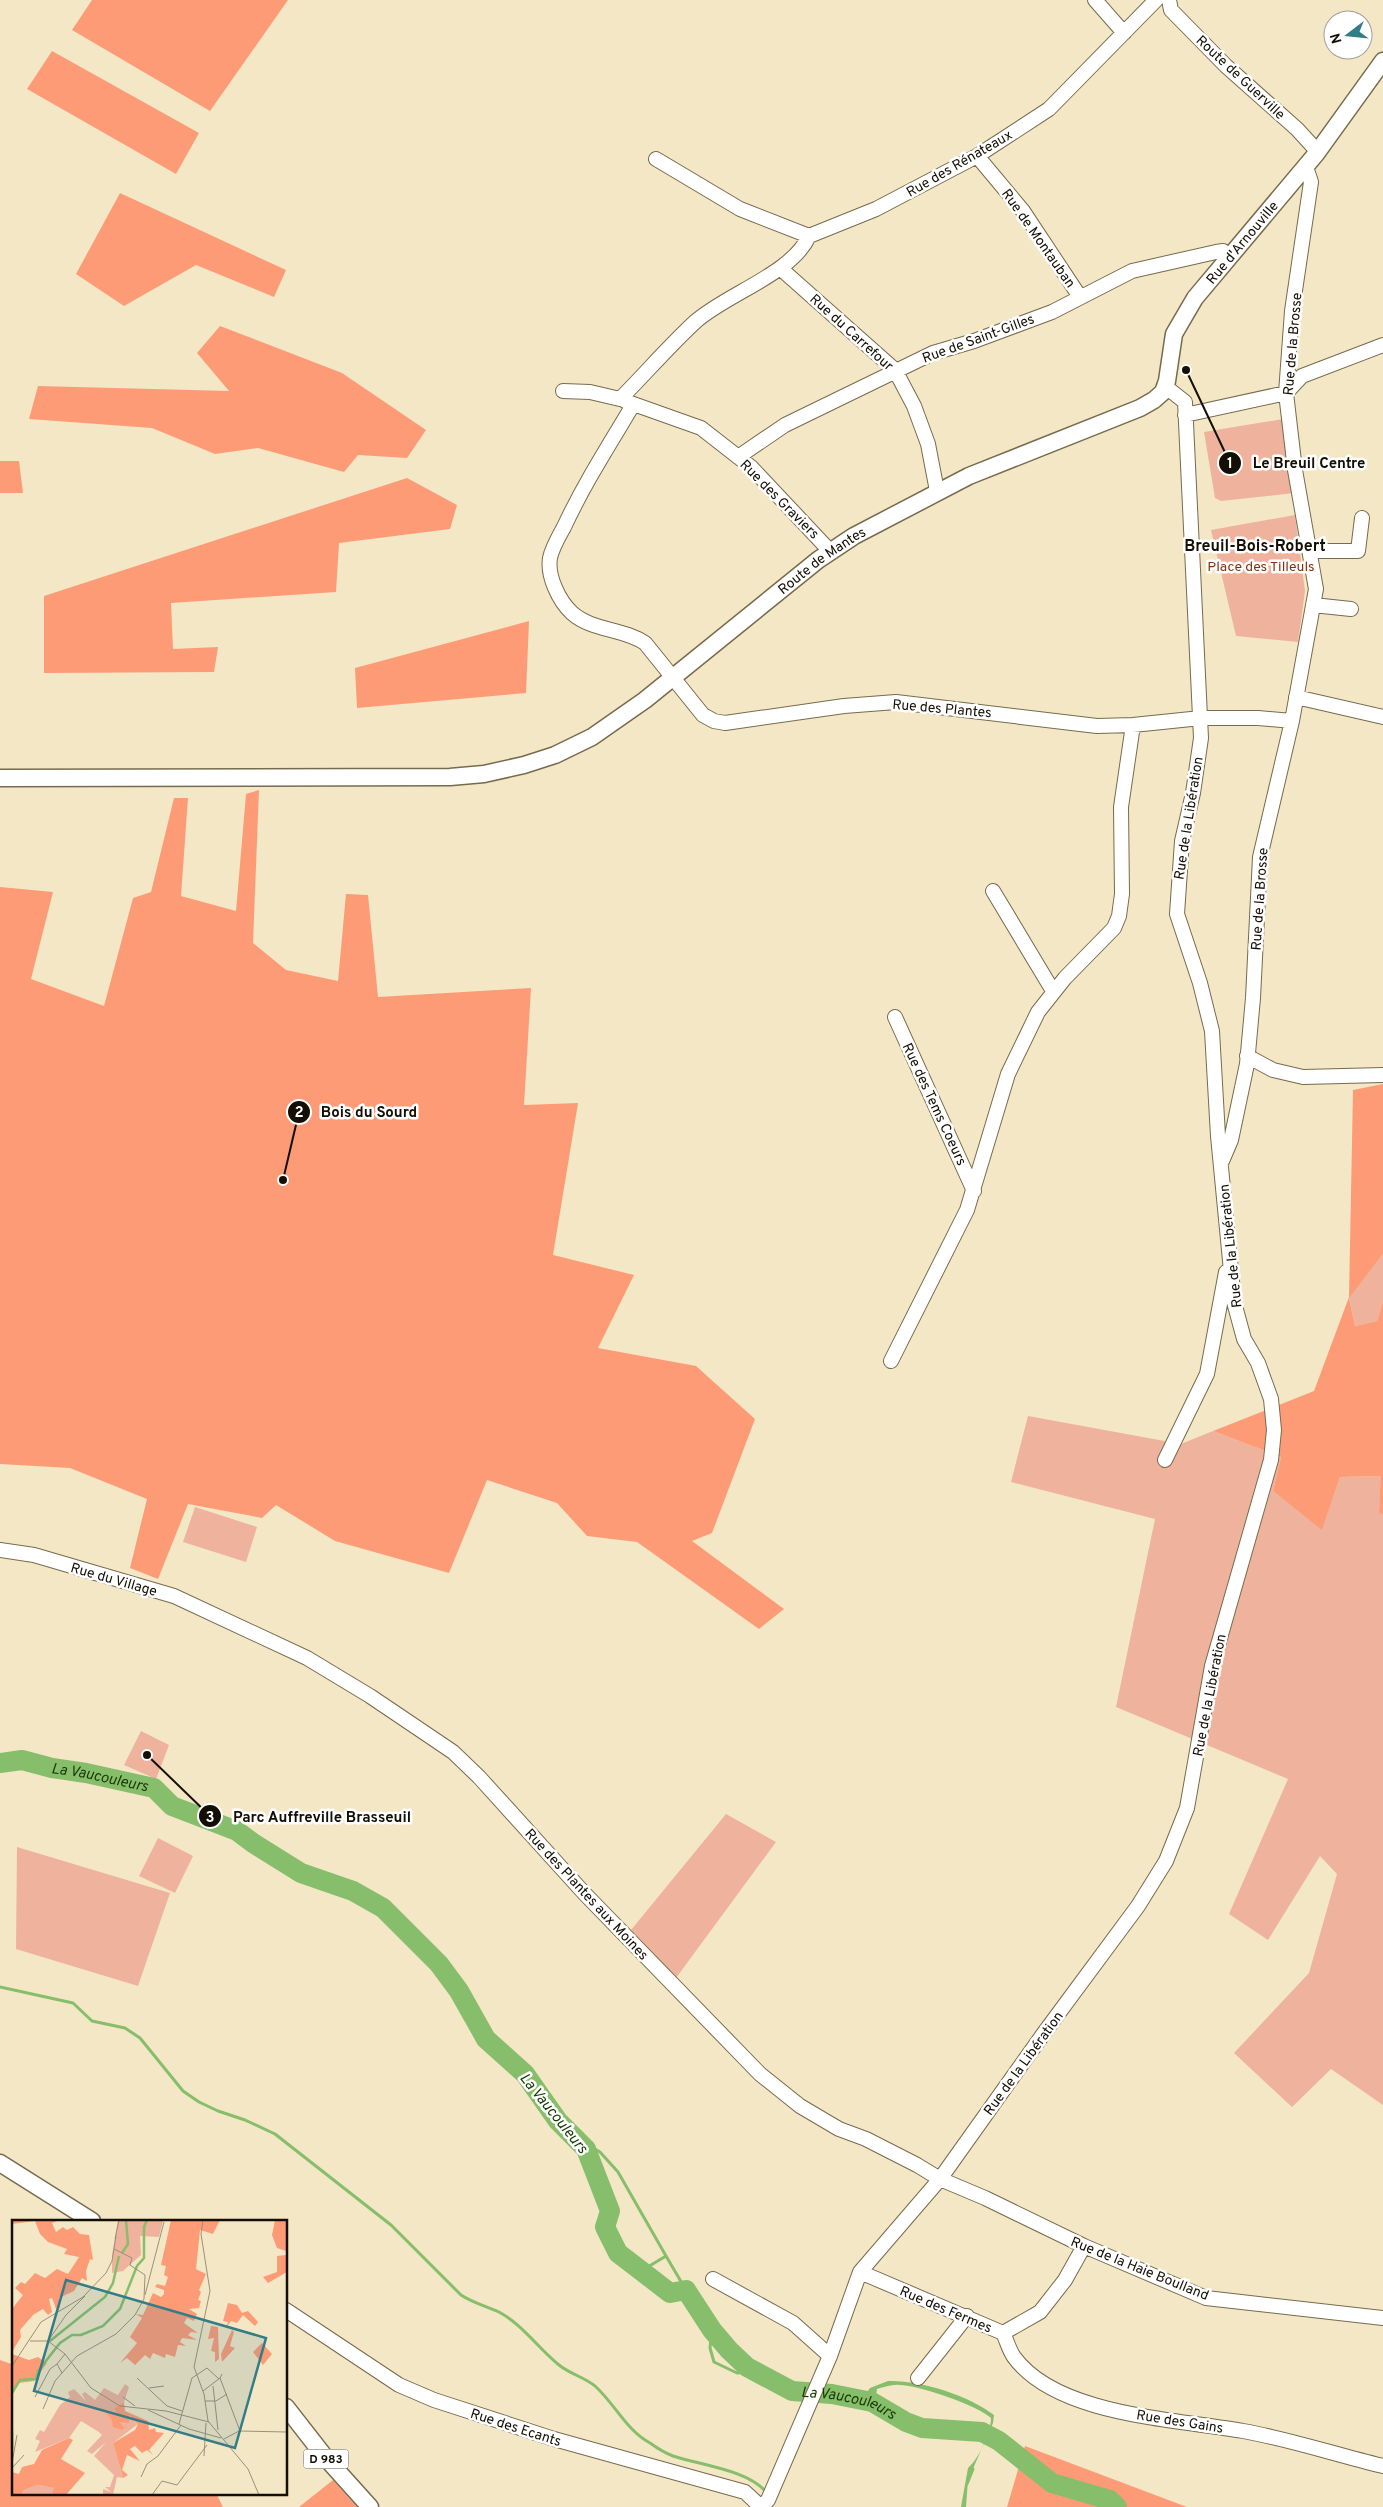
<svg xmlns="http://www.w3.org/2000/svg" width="1383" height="2507" font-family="Overpass,sans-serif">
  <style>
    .green { fill: #efb29c }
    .forest { fill: #fd9b77 }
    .water { fill: #86be6b }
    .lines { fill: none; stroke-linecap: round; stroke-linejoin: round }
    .stream { stroke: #86be6b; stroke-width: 3 }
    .river { stroke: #86be6b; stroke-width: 20 }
    .minor-casing { stroke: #776b4d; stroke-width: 16 }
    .major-casing { stroke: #776b4d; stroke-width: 19 }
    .minor { stroke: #fff; stroke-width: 14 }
    .major { stroke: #fff; stroke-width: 16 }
    .labels { text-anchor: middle; stroke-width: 5; stroke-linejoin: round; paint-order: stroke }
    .shield { fill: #fff; stroke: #5a5750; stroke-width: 1 }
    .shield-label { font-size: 12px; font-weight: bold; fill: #140f05 }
    .street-label { font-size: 14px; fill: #140f05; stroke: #fff }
    .park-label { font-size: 14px; fill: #873109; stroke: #fff }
    .water-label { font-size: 15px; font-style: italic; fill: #163a00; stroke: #fff }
    .quarter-label { font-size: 16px; font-weight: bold; fill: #140f05; stroke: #fff }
    .inset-river { fill: none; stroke: #86be6b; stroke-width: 2.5 }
    .inset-road { fill: none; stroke: #9a9179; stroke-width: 1 }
    .view { fill: #347c86; fill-opacity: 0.15; stroke: #347c86; stroke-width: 2.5 }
    .inset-edge { fill: none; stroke: #140f05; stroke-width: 2.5 }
    .leader { fill: none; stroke: #140f05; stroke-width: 2 }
    .callout-dot { fill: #140f05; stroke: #fff; stroke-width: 2 }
    .mark-label { font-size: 15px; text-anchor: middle; font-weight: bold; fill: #fff }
    .callout-label { font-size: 15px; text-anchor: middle; font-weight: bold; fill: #140f05; stroke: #fff; stroke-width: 5; stroke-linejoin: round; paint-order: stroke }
  </style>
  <rect width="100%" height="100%" fill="#f4e7c6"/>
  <!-- green -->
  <path class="green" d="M 1283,419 L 1294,493 L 1221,501 L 1215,498 L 1204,432 Z
    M 1295,515 L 1305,591 L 1298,642 L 1236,636 L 1211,530 Z
    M 1383,1254 L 1383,1301 L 1377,1321 L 1355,1326 L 1349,1297 Z
    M 1028,1416 L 1181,1444 L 1213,1431 L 1281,1457 L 1273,1491 L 1322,1529 L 1340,1477 L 1382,1476 L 1379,1513 L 1383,1515 L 1383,2105 L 1331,2069 L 1292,2107 L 1234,2053 L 1309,1973 L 1337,1874 L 1320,1856 L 1268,1940 L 1229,1914 L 1288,1779 L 1116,1707 L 1155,1519 L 1011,1482 Z
    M 195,1507 L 257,1527 L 246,1562 L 183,1542 Z
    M 141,1731 L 169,1745 L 156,1779 L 124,1765 Z
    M 726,1814 L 776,1842 L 676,1978 L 631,1930 Z
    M 158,1838 L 193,1856 L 175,1893 L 139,1876 Z
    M 17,1847 L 170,1893 L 138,1986 L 16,1949 Z"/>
  <!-- forest -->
  <path class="forest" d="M 92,0 L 288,0 L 210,111 L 72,30 Z
    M 52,51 L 199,133 L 176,174 L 27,89 Z
    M 120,193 L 286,270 L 274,297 L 196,265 L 124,306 L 76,274 Z
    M 220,326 L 342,373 L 426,430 L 407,458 L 358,455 L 344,472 L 258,448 L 215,454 L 152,428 L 29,419 L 38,386 L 229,391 L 197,353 Z
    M 0,461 L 19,461 L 23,493 L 0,493 Z
    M 407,478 L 457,505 L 450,529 L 339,543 L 336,592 L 171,603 L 173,649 L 218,647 L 214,672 L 44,673 L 44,596 Z
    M 529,621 L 526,693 L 357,708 L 355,668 Z
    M 259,790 L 253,943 L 286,970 L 338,981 L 346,894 L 368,895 L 378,997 L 531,988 L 524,1105 L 578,1103 L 553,1255 L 634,1275 L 598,1348 L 696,1366 L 755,1419 L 712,1533 L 692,1541 L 784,1609 L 759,1629 L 637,1542 L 587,1536 L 557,1503 L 487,1480 L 449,1573 L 335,1541 L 276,1505 L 262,1518 L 188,1504 L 158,1579 L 130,1568 L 147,1499 L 70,1468 L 0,1464 L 0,887 L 53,892 L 31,979 L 104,1006 L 133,898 L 151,892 L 174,798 L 188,798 L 181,896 L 236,911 L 246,794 Z
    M 1383,1084 L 1383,1254 L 1349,1298 L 1355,1326 L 1377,1321 L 1383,1301 L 1383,1515 L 1379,1513 L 1381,1476 L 1340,1477 L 1322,1530 L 1273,1491 L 1281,1457 L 1213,1431 L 1314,1391 L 1349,1297 L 1353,1090 Z
    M 0,2360 L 14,2365 L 14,2493 L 216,2493 L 223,2507 L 0,2507 Z
    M 1025,2446 L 1187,2507 L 1007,2507 Z
    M 333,2480 L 357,2507 L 299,2507 Z"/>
  <!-- water -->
  <path class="water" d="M 888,2381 C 920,2380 968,2395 994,2415 L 993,2423 L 968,2480 L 966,2507 L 961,2507 L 968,2468 C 979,2459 991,2432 991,2418 C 979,2406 918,2385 900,2385 C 892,2384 885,2387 877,2389 L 876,2395 L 877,2398 L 865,2395 L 870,2388 Z"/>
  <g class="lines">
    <!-- stream -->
    <path class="stream" d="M 0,1987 L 73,2003 L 92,2021 L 125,2028 L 140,2038 L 183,2091 L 199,2102 L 218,2111 L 245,2120 L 275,2134 L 391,2225 L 461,2295 C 473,2303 486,2306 499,2312 C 523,2325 538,2348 559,2365 C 570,2374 584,2377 595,2386 C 615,2404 626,2430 650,2443 C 657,2448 665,2453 673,2456 C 700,2465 749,2470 767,2493
      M 576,2138 L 600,2152 L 618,2172 L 666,2256
      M 641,2271 L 666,2256 L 686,2290
      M 712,2330 L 710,2348 L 714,2362 L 737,2373 L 755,2371
      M 867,2401 L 871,2394
      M 967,2484 L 973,2469"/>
    <!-- river -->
    <path class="river" id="s1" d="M 0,1763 L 22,1760 L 52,1768 L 86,1773 L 154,1788 L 172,1806 L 237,1831 L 253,1843 L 301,1873 L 353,1891 L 383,1908 L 439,1964 L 459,1991 L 486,2039 L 525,2074 L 558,2121 L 586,2149 L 610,2211 L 605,2227 L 618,2253 L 670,2293 L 686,2290 L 712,2330 L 729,2350 L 747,2367 L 792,2391 L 832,2394 L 872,2402 L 906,2422 L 922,2428 L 982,2432 L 999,2441 L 1052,2483 L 1110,2500 L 1117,2507"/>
    <!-- minor casing -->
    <g class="minor-casing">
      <path id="minor" d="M 1095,0 L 1124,33
        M 1169,0 L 1171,10 L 1226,66 L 1297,129 L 1318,152
        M 977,156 L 1023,211 L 1080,297
        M 656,159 L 740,209 L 809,236
        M 780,268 L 895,370 L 914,406 L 928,444 L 937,491
        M 563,391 L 590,392 L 620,399 C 645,374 669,346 695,322 C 726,294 792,274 809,236 L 876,209 L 977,156 L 1049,109 L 1156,0
        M 625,401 L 701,428 L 751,467 L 830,551
        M 633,405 C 609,445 584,484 564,527 C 559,536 552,548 550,558 C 547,576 559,601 572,613 C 592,631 623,628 645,643 L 703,715 L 714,721 L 725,723 L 844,706 L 896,702 L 1097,726 L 1133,725 L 1201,718 L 1258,718 L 1292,721
        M 1185,415 L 1286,393 L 1302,376 L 1383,345
        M 738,457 L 785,425 L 933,353 L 974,341 L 1052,312 L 1132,271 L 1216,252 L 1223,251 L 1229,255
        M 1310,551 L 1358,551 L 1362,518
        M 1313,605 L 1351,609
        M 1296,697 L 1383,717
        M 993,891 L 1053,991
        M 895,1017 L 974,1191
        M 1247,1056 L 1273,1070 L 1303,1077 L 1383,1075
        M 1222,1161 L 1231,1140 L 1247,1064 L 1253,998 L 1260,857 L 1292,721 L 1316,589 L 1295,470 L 1286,393 L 1292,311 L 1311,182 L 1306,167
        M 891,1361 L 967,1210 L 1008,1074 L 1038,1012 L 1065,978 L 1114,928 L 1119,916 L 1122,894 L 1121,807 L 1133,725
        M 1165,1460 L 1207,1374 L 1226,1272
        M 0,1550 L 34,1555 L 174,1596 L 307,1658 L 370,1696 L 453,1752 L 479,1777 L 584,1893 L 760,2074 L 800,2106 L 839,2129 L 866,2139 L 917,2165 L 940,2179 L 985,2198 L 1084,2246 L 1206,2298 L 1383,2318
        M 860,2272 L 1003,2333 L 1040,2312 L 1065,2280 L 1084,2246
        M 713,2279 L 793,2323 L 830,2356
        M 286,2310 L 399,2385 L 434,2400 L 554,2439 L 745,2492 L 761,2507
        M 1003,2333 C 1007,2341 1009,2350 1014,2357 C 1057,2416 1177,2419 1243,2431 C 1289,2439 1337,2455 1383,2466
        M 918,2378 L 967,2316
        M 761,2507 L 768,2500 L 830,2356 L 860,2272 L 940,2179 L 1044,2033 L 1138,1906 L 1166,1861 L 1187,1808 L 1212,1666 L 1271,1460 L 1274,1430 L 1271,1399 L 1258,1363 L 1244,1339 L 1234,1302 L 1218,1136 L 1212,1031 L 1200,983 L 1177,914 L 1182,841 L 1193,793 L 1201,738 L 1185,402 L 1166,387"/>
    </g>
    <!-- major casing -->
    <g class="major-casing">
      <g id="major">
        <path id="s2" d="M 0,778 L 450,777 L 484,774 L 524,765 L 555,755 L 592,737 L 645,700 L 818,560 L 854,536 L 969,476 L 1140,408 L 1154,400 L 1163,392 L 1167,381 L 1174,334 L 1195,298 L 1316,154 L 1383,61"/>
        <path d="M 0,2163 L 92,2221"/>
        <path d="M 286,2407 L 325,2457 L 370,2507"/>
      </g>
    </g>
    <!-- minor -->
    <use href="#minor" class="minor"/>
    <!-- major -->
    <use href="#major" class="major"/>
  </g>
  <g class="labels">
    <!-- shield labels -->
    <rect class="shield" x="303.5" y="2449.5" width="45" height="19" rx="4"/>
    <g class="shield-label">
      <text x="326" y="2463">D 983</text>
    </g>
    <!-- street labels -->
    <g class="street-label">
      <text transform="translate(1241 77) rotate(43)" y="5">Route de Guerville</text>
      <text transform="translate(959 163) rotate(-30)" y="5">Rue des Rénateaux</text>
      <text transform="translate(1039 238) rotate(55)" y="5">Rue de Montauban</text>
      <text dy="5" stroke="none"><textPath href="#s2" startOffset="1445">Rue d'Arnouville</textPath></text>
      <text transform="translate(852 332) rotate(42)" y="5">Rue du Carrefour</text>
      <text transform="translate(978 338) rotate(-20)" y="5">Rue de Saint-Gilles</text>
      <text transform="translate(1292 344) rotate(-85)" y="5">Rue de la Brosse</text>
      <text transform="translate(780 499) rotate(45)" y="5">Rue des Graviers</text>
      <text dy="5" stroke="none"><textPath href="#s2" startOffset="889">Route de Mantes</textPath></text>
      <text transform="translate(942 708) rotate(5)" y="5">Rue des Plantes</text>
      <text transform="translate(1188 818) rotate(-81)" y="5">Rue de la Libération</text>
      <text transform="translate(1259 899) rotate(-86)" y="5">Rue de la Brosse</text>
      <text transform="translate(935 1104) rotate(65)" y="5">Rue des Tems Coeurs</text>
      <text transform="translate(1230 1246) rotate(-96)" y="5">Rue de la Libération</text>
      <text transform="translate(114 1579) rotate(16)" y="5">Rue du Village</text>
      <text transform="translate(1209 1695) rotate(-79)" y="5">Rue de la Libération</text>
      <text transform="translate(587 1894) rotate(47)" y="5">Rue des Plantes aux Moines</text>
      <text transform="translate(1023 2063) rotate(-54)" y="5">Rue de la Libération</text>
      <text transform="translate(1140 2268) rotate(22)" y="5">Rue de la Haie Boulland</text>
      <text transform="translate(946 2309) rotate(23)" y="5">Rue des Fermes</text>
      <text transform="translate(1180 2421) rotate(9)" y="5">Rue des Gains</text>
      <text transform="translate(516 2427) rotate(18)" y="5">Rue des Ecants</text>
    </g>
    <!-- park labels -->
    <g class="park-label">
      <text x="1261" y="571">Place des Tilleuls</text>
    </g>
    <!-- water labels -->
    <g class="water-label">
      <text dy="5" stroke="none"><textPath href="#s1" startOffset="102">La Vaucouleurs</textPath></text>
      <text transform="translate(554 2113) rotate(51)" y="5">La Vaucouleurs</text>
      <text dy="5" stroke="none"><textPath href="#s1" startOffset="1138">La Vaucouleurs</textPath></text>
    </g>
    <!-- quarter labels -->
    <g class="quarter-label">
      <text x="1255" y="551">Breuil-Bois-Robert</text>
    </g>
  </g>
  <!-- overview -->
  <g transform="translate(12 2220)">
    <rect width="275" height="275" fill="#f4e7c6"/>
    <path d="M 106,0 L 159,0 L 151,1 L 147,17 L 128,16 L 129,35 L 111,51 L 100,53 L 100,35 ZM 113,164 L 117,167 L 112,182 L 102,188 L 105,194 L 93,192 L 111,210 L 115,204 L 113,207 L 106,204 L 107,202 L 117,195 L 126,204 L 101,223 L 111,258 L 105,257 L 101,275 L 91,275 L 91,269 L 99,272 L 93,267 L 98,267 L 102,255 L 82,236 L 94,222 L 80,234 L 75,231 L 90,215 L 87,212 L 69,201 L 57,218 L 23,232 L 28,221 L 23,219 L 28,210 L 32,212 L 48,185 L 58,177 L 56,172 L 62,169 L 74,181 L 70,174 L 73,172 L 83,180 L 92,168 L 106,175 ZM 26,265 L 43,268 L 40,274 L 9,275 L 12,270 Z" fill="#efb29c"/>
    <path d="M 0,0 L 48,0 L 40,3 L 44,12 L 51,7 L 55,10 L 61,7 L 68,14 L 77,15 L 81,40 L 78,39 L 74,51 L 75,61 L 70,58 L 62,71 L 47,78 L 48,87 L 44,89 L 40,78 L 37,79 L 40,92 L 36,95 L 31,89 L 21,95 L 8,110 L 9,117 L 0,132 L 0,89 L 11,75 L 3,68 L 9,62 L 13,64 L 23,53 L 33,58 L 45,49 L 56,54 L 67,37 L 52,34 L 55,29 L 36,22 L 28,14 L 23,1 L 0,4 ZM 159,0 L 208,0 L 201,14 L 188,10 L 184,49 L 194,54 L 187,70 L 189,72 L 186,80 L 189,81 L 187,88 L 177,89 L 185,94 L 182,101 L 175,98 L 172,103 L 186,113 L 179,112 L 176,115 L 185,120 L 170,118 L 168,122 L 174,126 L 166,125 L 163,137 L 154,134 L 153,138 L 141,133 L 138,139 L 133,135 L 123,145 L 115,138 L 108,143 L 125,123 L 118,117 L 130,98 L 124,94 L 131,95 L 141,73 L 149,77 L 152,74 L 152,70 L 143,67 L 145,64 L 153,66 L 156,57 L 152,55 L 154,46 L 149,45 ZM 263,0 L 275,0 L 275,52 L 256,63 L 251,57 L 265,52 L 265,36 L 274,35 L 274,31 L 265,28 L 260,15 ZM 216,83 L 225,85 L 230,93 L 236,91 L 246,102 L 243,106 L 231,95 L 225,103 L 219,101 L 214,108 L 216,102 L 211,101 ZM 199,106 L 206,107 L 207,139 L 203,142 L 203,132 L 199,131 L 202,118 L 196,119 ZM 220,110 L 222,112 L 218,126 L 223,128 L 210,142 L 209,134 ZM 250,123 L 260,134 L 251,145 L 241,132 ZM 0,134 L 17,140 L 26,137 L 35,143 L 22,161 L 7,163 L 0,170 ZM 112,182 L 113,191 L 136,201 L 137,210 L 143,208 L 144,212 L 152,213 L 137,230 L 141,235 L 135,230 L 130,233 L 123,226 L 118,229 L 128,241 L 115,235 L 110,250 L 116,255 L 111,258 L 101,223 L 123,210 L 126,204 L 117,195 L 117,203 L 107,202 L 112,207 L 115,205 L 111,210 L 101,207 L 100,200 L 93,192 L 105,194 L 102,188 ZM 57,218 L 61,220 L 49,239 L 73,253 L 54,275 L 32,275 L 40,274 L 42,268 L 26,265 L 12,270 L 9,275 L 0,275 L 0,252 L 7,254 L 10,247 L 22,244 L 30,230 Z" fill="#fd9b77"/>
    <path class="inset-river" d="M 110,33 L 116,24 L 114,0M 38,121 L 93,77 L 101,63 L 107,36M 0,173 L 8,160 L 24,159 L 26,151 L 48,123 L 60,115 L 69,115 L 91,106 L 108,89 L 125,46 L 132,38 L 132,7 L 135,0M 0,211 L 0,229"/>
    <path class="inset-road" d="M 191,0 L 189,14 L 198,71 L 182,147 L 192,174 L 196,201 L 236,249 L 247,275M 103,19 L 107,0M 102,29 L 120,38 L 118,45 L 133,55M 133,75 L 152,2M 18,121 L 36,121 L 53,134 L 79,168 L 108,186 L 154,191 L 197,202M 36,121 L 54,95 L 73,76M 0,146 L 29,102 L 71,77 L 94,53 L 100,41 L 104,16M 50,153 L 45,144 L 53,134M 210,154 L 208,158 L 228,211M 125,158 L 155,186 L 170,191M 201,166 L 206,210M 137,168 L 152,166M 191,171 L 208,158M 23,177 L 38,149 L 45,144M 111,177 L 123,186M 193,181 L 204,181 L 215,174M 31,189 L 43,161 L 65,136 L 104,114 L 123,95 L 132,79 L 133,55M 136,190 L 177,209 L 209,218M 167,204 L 180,158 L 195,148 L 207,159M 212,219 L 227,211 L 275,212M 192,236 L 194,203M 0,243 L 5,215M 0,248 L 12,235M 129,257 L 135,244 L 146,236 L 169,205M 140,275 L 150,261 L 165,265 L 195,225"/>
    <path class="view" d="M 54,60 L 254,118 L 223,228 L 22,171 Z"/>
    <rect width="275" height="275" class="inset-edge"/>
  </g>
  <!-- callouts -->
  <path class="leader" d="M1186 370L1230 463M283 1180L299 1112M147 1755L210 1816"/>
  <g class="callout-dot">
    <circle cx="1186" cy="370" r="5"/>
    <circle cx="283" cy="1180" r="5"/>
    <circle cx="147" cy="1755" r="5"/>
    <circle cx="1230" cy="463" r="12"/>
    <circle cx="299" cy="1112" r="12"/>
    <circle cx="210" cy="1816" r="12"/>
  </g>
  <g class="mark-label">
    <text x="1230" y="468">1</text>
    <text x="299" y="1117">2</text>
    <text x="210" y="1822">3</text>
  </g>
  <g class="callout-label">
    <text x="1309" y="468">Le Breuil Centre</text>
    <text x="369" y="1117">Bois du Sourd</text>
    <text x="322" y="1822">Parc Auffreville Brasseuil</text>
  </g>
  <!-- north arrow -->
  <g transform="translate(1348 35) rotate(254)"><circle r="24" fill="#ffffff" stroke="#a19f9b"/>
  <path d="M0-4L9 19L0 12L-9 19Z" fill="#347c86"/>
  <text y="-8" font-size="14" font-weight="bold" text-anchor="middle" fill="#140f05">N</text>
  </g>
</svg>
